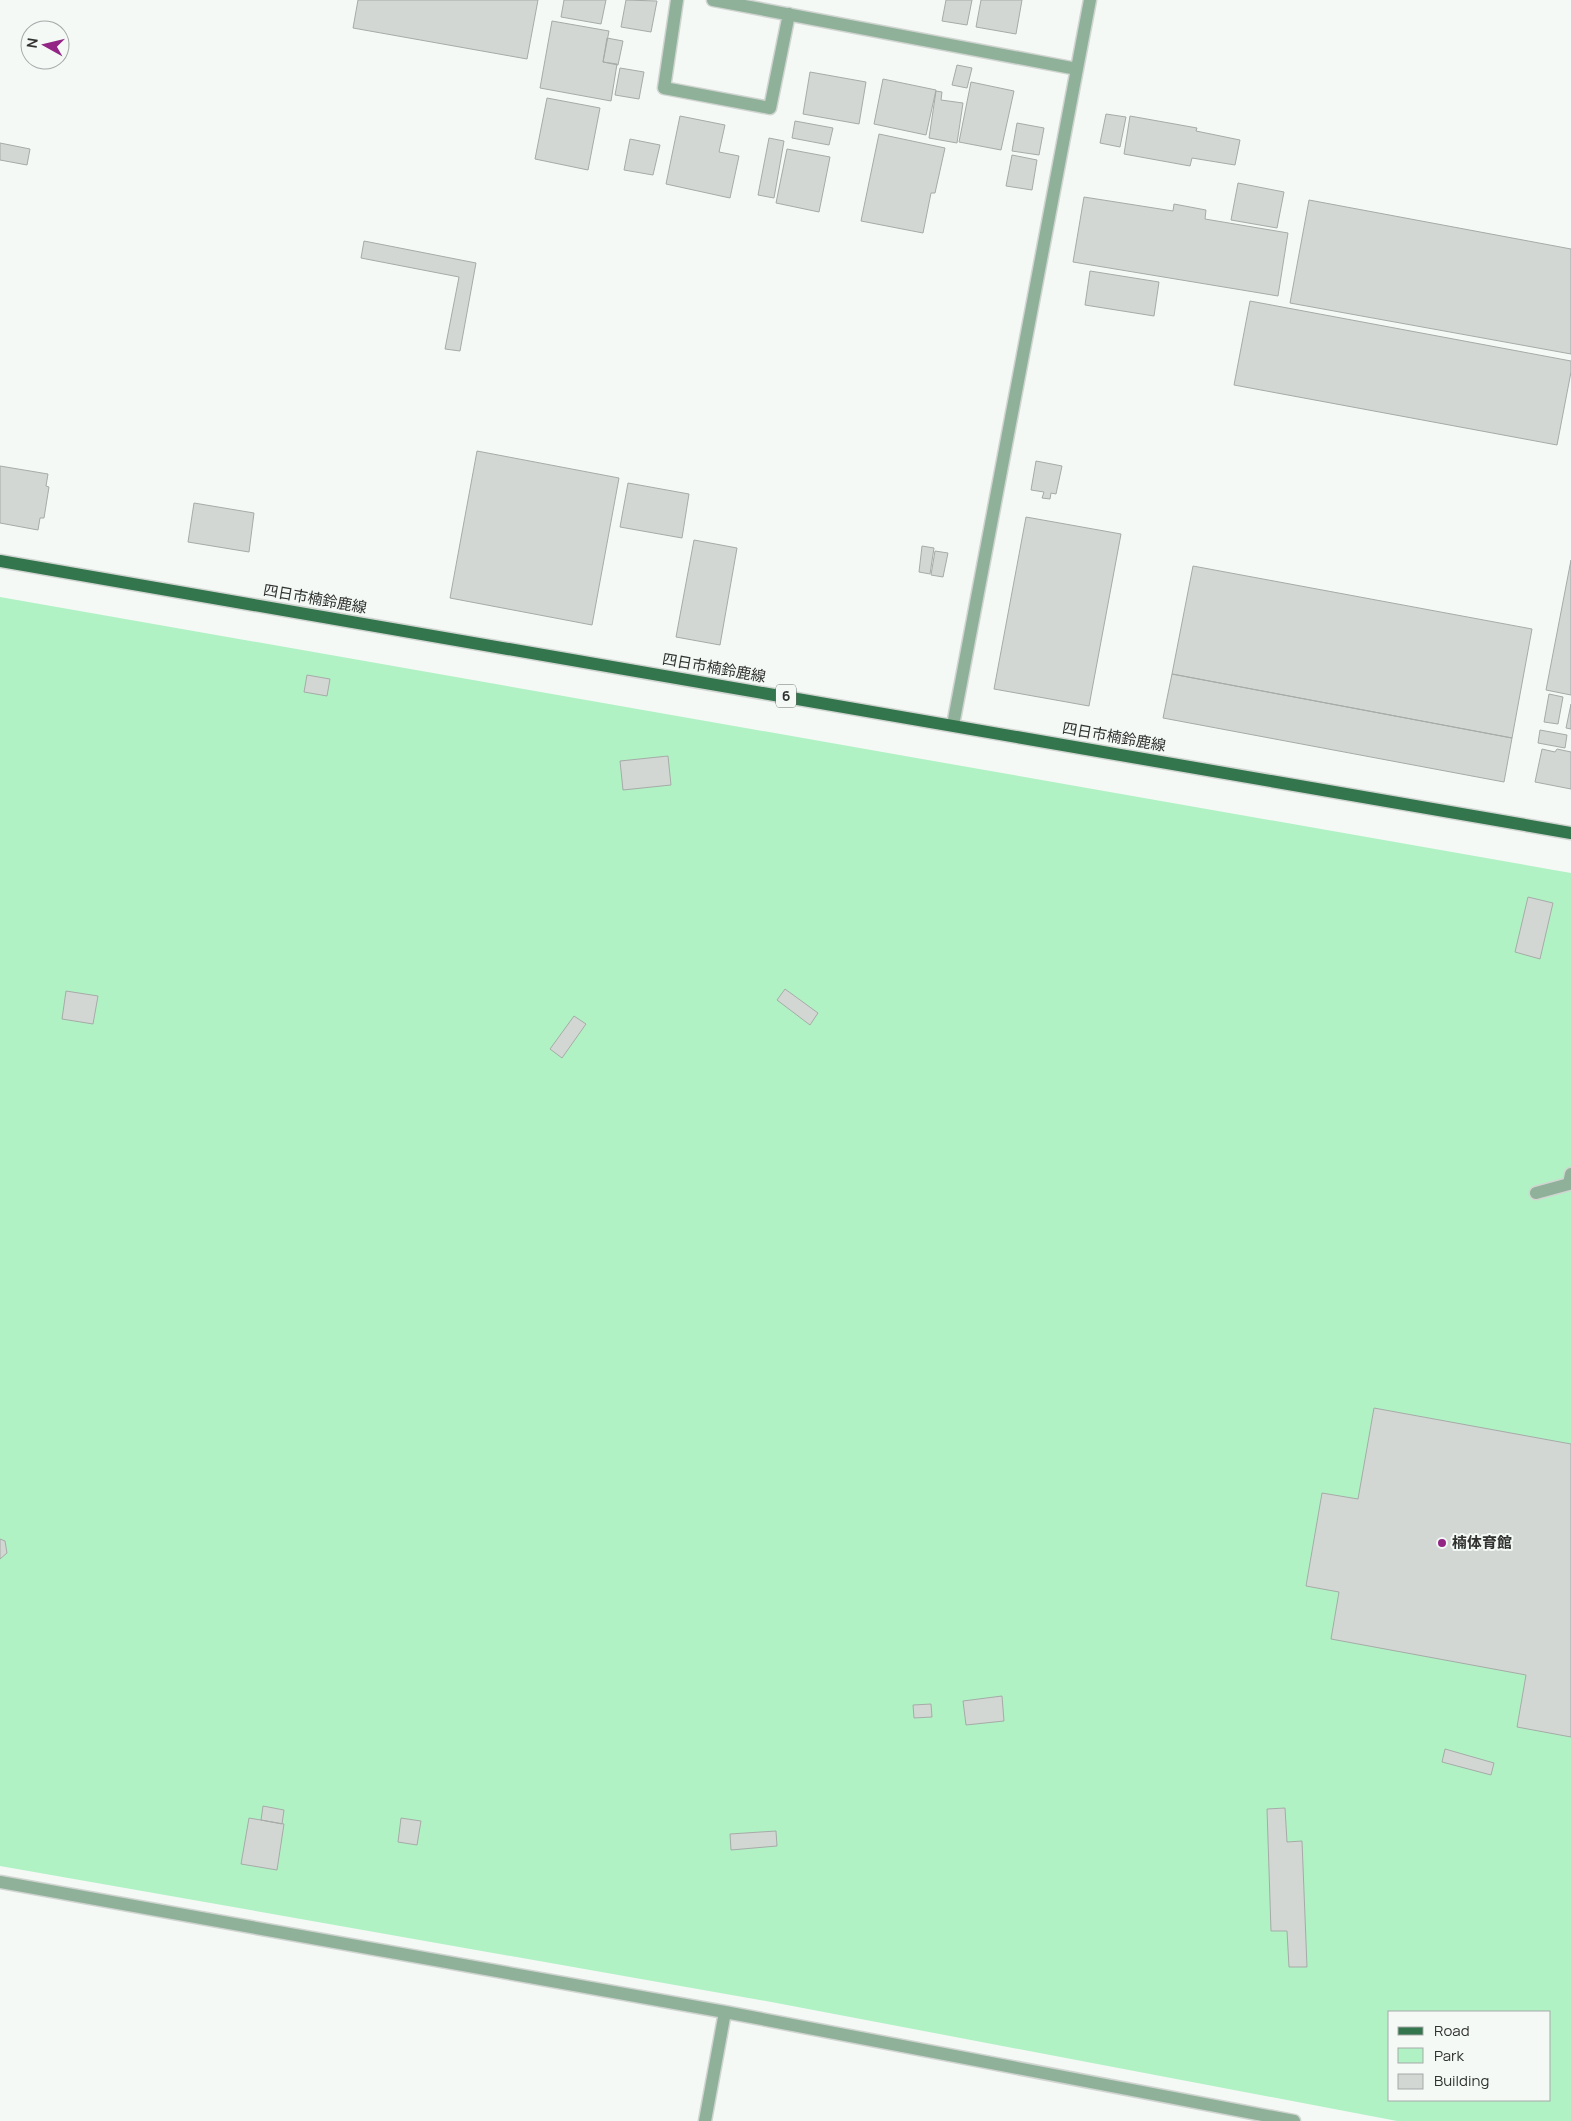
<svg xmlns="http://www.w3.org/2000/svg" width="1571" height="2121" font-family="Manrope,'Noto Sans JP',sans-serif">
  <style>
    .green { fill: #b1f2c4; fill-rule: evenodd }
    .building { fill: #d2d7d3; stroke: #a6aba8 }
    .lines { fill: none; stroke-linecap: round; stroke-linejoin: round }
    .service-casing { stroke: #d1d5d2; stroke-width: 15 }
    .minor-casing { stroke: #d1d5d2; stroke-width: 15 }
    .primary-casing { stroke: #d1d5d2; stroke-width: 15 }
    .service { stroke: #90b199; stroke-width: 12 }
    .minor { stroke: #90b199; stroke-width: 12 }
    .primary { stroke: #33754c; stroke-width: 12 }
    .poi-dot { fill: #932585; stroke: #f4f9f6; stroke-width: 2 }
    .labels { text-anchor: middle; stroke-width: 4; stroke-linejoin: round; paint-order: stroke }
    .shield { fill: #f4f9f6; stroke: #6b6e6b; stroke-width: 1 }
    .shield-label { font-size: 14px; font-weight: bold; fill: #303230 }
    .street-label { font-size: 15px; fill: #303230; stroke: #f4f9f6 }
    .poi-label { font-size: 15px; font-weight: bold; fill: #303230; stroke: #f4f9f6; text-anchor: start }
  </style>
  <rect width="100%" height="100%" fill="#f4f9f6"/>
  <!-- green -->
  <path class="green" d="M 0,597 L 1571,873 L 1571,2121 L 1397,2121 L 766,2001 L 0,1866 ZM 1390,2012 L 1550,2012 L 1550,2100 L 1390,2100 Z"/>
  <!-- building -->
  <path class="building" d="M 358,0 L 538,0 L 527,59 L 353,28 Z
    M 564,0 L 606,0 L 601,24 L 561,17 Z
    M 626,0 L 657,1 L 651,32 L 621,27 Z
    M 946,0 L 972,0 L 967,25 L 942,21 Z
    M 981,0 L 1022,0 L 1016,34 L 976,27 Z
    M 552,21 L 609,31 L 603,62 L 617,64 L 611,101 L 540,88 Z
    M 607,38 L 623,41 L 618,65 L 603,62 Z
    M 957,65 L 972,68 L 967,88 L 952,85 Z
    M 620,68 L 644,72 L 639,99 L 615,95 Z
    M 810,72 L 866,82 L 859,124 L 803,114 Z
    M 883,79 L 936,90 L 926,135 L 874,124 Z
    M 971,82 L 1014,91 L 1001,150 L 959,142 Z
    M 936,91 L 942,92 L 941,100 L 963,103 L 957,143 L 929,138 Z
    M 547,98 L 600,108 L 588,170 L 535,159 Z
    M 1106,114 L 1126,117 L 1120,147 L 1100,143 Z
    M 680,116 L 725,125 L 719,152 L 739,156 L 730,198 L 666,184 Z
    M 1130,116 L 1197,128 L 1196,131 L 1240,140 L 1235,165 L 1192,158 L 1190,166 L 1124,154 Z
    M 795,121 L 833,128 L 829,145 L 792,138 Z
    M 1017,123 L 1044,128 L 1039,155 L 1012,151 Z
    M 879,134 L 945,148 L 935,193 L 931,193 L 923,233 L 861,221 Z
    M 769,138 L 784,141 L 774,198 L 758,195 Z
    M 630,139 L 660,145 L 653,175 L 624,170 Z
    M 0,143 L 30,149 L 27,165 L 0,160 Z
    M 787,149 L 830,157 L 819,212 L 776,203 Z
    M 1012,155 L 1037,160 L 1032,190 L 1006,186 Z
    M 1238,183 L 1284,192 L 1277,228 L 1231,220 Z
    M 1084,197 L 1173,211 L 1174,204 L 1206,210 L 1205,219 L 1288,233 L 1278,296 L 1073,262 Z
    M 1309,200 L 1571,249 L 1571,354 L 1290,303 Z
    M 364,241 L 476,263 L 460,351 L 445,349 L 459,277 L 361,258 Z
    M 1090,271 L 1159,282 L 1154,316 L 1085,305 Z
    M 1250,301 L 1571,361 L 1571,372 L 1557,445 L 1234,385 Z
    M 477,451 L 619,478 L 592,625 L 450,598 Z
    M 1036,461 L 1062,466 L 1056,494 L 1051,493 L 1050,499 L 1042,498 L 1044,492 L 1031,490 Z
    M 0,466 L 48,474 L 46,486 L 49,487 L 44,518 L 40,518 L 38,530 L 0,523 Z
    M 628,483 L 689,494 L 682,538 L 620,527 Z
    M 194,503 L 254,513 L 249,552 L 188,542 Z
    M 1026,517 L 1121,534 L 1089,706 L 994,689 Z
    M 694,540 L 737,548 L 720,645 L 676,637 Z
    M 922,546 L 934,548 L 930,574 L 919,572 Z
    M 935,551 L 948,553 L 943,577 L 931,575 Z
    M 1571,560 L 1571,695 L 1546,690 Z
    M 1193,566 L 1532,629 L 1512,738 L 1172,674 Z
    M 1172,674 L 1512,738 L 1504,782 L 1163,718 Z
    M 307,675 L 330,679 L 327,696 L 304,692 Z
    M 1549,694 L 1563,697 L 1558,724 L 1544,722 Z
    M 1571,704 L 1571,729 L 1566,728 Z
    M 1540,730 L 1567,735 L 1565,748 L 1538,743 Z
    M 1542,749 L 1555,752 L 1557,749 L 1571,752 L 1571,789 L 1535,782 Z
    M 668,756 L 671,785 L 623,790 L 620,761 Z
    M 1528,897 L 1553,903 L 1540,959 L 1515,952 Z
    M 785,989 L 818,1013 L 810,1025 L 777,1000 Z
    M 66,991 L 98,996 L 93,1024 L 62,1019 Z
    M 574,1016 L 586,1024 L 562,1058 L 550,1049 Z
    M 1374,1408 L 1571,1444 L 1571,1737 L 1517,1727 L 1526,1675 L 1331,1639 L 1339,1592 L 1306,1586 L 1322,1493 L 1358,1499 Z
    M 0,1539 L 5,1541 L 7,1553 L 0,1559 Z
    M 1002,1696 L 1004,1721 L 966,1725 L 963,1701 Z
    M 931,1704 L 932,1717 L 914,1718 L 913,1705 Z
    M 1445,1749 L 1494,1763 L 1491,1775 L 1442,1762 Z
    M 263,1806 L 284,1810 L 282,1824 L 261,1820 Z
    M 1285,1808 L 1287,1842 L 1302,1841 L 1307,1967 L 1289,1967 L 1287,1931 L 1271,1931 L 1267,1809 Z
    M 249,1818 L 284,1824 L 277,1870 L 241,1864 Z
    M 401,1818 L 421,1821 L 417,1845 L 398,1842 Z
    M 776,1831 L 777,1846 L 731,1850 L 730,1834 Z"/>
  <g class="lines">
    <!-- service casing -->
    <g class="service-casing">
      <path id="service" d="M 1536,1193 L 1569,1184 L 1571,1174"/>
    </g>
    <!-- minor casing -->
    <g class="minor-casing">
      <path id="minor" d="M 677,0 L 664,88 L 770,108 L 789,14
        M 713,0 L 1077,69
        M 953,725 L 1090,0
        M 0,1882 L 725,2012 L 1294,2121
        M 705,2121 L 725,2012"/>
    </g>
    <!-- primary casing -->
    <g class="primary-casing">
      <path id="primary" d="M 0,561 L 1571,833"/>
    </g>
    <!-- service -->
    <use href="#service" class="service"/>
    <!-- minor -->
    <use href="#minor" class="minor"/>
    <!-- primary -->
    <use href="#primary" class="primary"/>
  </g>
  <!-- markers -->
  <circle class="poi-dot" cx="1442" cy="1543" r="5"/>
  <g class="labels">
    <!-- shield labels -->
    <rect class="shield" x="776" y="684.5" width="20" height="23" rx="4"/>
    <g class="shield-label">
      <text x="786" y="701">6</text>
    </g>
    <!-- street labels -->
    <g class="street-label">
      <text transform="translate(315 599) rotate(10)" y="5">四日市楠鈴鹿線</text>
      <text transform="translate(714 668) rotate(10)" y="5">四日市楠鈴鹿線</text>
      <text transform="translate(1114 737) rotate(10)" y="5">四日市楠鈴鹿線</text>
    </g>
    <!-- poi labels -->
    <g class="poi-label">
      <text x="1452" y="1548">楠体育館</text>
    </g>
  </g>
  <!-- legend -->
  <rect x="1388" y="2011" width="162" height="90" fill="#f4f9f6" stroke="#a6a9a7"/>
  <rect x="1398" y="2027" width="25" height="8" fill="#33754c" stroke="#a6a9a7"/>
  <text x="1434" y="2036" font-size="15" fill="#303230">Road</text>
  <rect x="1398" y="2048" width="25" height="15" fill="#b1f2c4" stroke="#a6a9a7"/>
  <text x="1434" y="2061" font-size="15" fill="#303230">Park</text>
  <rect x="1398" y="2074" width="25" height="15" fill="#d2d7d3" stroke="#a6a9a7"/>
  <text x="1434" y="2086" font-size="15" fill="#303230">Building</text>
  <!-- north arrow -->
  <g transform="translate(45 45) rotate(278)"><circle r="24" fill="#f4f9f6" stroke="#a6a9a7"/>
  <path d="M0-4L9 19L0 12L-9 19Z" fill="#932585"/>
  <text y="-8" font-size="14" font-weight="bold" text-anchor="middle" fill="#303230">N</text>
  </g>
</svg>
